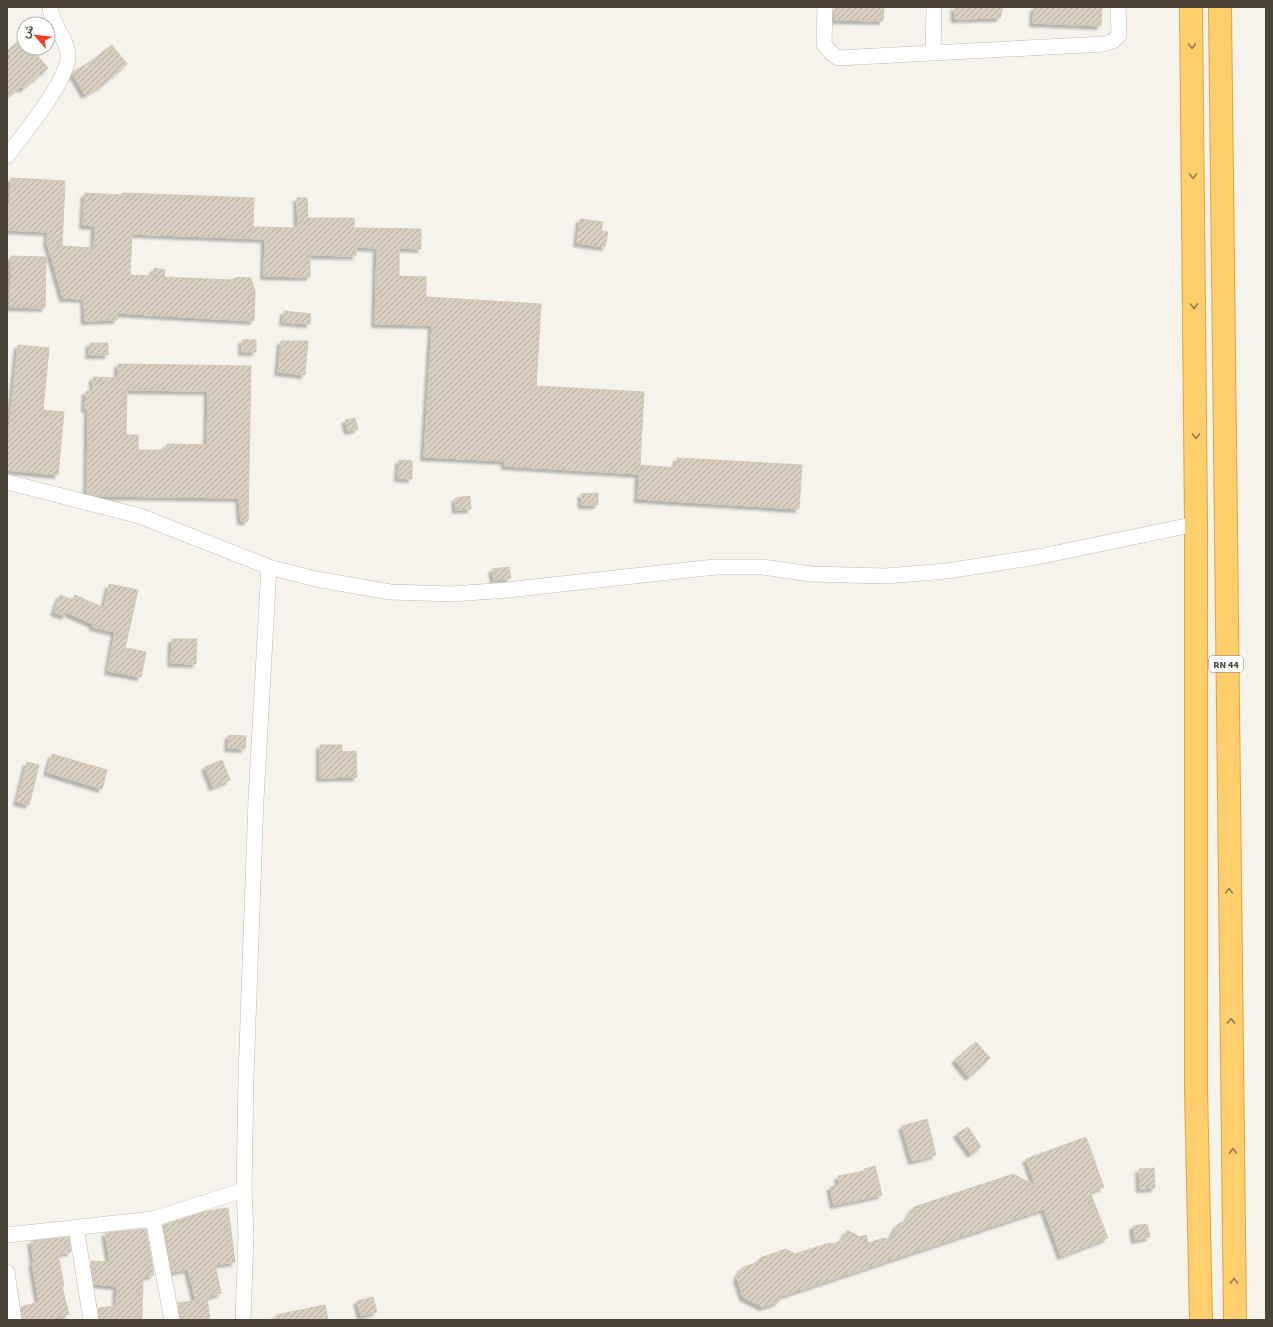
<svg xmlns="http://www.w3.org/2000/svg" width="1273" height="1327" font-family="'Source Sans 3',Vazirmatn,sans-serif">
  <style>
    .building { fill: url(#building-hatch); stroke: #d3c7b4; fill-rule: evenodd; filter: url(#shadow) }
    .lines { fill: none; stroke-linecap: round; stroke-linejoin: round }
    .minor-casing { stroke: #c2bbae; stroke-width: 16 }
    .highway-casing { stroke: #e0a43c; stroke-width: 24 }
    .minor { stroke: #fff; stroke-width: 15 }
    .highway { stroke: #ffcf6e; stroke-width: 22 }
    .oneway { stroke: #937c4e }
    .labels { text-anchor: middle; stroke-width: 3; stroke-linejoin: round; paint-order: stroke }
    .shield { fill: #fff; stroke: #817c74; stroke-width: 1 }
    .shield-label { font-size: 10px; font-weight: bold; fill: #4b4439 }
  </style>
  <defs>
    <pattern id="building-hatch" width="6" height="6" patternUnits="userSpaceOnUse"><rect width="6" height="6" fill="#d8cfc1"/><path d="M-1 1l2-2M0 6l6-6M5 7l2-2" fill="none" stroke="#b1aa9e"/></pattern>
    <filter id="shadow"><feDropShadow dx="-3.5" dy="3.5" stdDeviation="1" flood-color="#0004"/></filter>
  </defs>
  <rect width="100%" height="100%" fill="#f6f3ec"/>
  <!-- building -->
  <path class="building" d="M 835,7 L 884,7 L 883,21 L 835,20 Z
    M 954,7 L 1003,7 L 1000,18 L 955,19 Z
    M 1034,7 L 1102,7 L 1101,26 L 1033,23 Z
    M 24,37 L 24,48 L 31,48 L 48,68 L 23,89 L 21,87 L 7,97 L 7,61 L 11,57 L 7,51 Z
    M 112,45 L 127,64 L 101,86 L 85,95 L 73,74 L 73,72 L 93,60 Z
    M 11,178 L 65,181 L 62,246 L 94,248 L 95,226 L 83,225 L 85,193 L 123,195 L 123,193 L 254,198 L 253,227 L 298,228 L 297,198 L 307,198 L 308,218 L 354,218 L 354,228 L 421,229 L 421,249 L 399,248 L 399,276 L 426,277 L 426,297 L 541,304 L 536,386 L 644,392 L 640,465 L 676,468 L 677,458 L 802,465 L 799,509 L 638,499 L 639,474 L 505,466 L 505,461 L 424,457 L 432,325 L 375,324 L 377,248 L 356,247 L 356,256 L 310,255 L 310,277 L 264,276 L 265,239 L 132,234 L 130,275 L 153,276 L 154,268 L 165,270 L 164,277 L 230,280 L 239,277 L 251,278 L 255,292 L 254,321 L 117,313 L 117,320 L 85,321 L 84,299 L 63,298 L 47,242 L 48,232 L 8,230 Z
    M 580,219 L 603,222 L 601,231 L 608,232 L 605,247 L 577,243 Z
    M 11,256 L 46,257 L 45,308 L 10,307 Z
    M 284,311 L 311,314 L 310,324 L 283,322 Z
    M 242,340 L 256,340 L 256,352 L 242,352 Z
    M 281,341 L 308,341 L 305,375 L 278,372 Z
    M 90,343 L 108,343 L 108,355 L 89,355 Z
    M 18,345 L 49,348 L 43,410 L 64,412 L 58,475 L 7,470 L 7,447 Z
    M 118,364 L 251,366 L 248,521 L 241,521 L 239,498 L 99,496 L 87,493 L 88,409 L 85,409 L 86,391 L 93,391 L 93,377 L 118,378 ZM 127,390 L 208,391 L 207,445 L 167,444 L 166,450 L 138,450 L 138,435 L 126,435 Z
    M 355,418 L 358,429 L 348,431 L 345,420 Z
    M 399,460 L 412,461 L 412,479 L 398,478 Z
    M 598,493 L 598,505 L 582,505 L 581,494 Z
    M 470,496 L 471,509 L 456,510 L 455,498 Z
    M 509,567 L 511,578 L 494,580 L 492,569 Z
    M 109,584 L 138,590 L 125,648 L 146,652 L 141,677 L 108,671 L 115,632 L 93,627 L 93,624 L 66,612 L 65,616 L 54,612 L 60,595 L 73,600 L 75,595 L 104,608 Z
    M 172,639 L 197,639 L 196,664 L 171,663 Z
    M 229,735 L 246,736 L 245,749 L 228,748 Z
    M 320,745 L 342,745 L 342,752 L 356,751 L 357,777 L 320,778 Z
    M 52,754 L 107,770 L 102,789 L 47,772 Z
    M 222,760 L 230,780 L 213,787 L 205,767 Z
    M 27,762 L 39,765 L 29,805 L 17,802 Z
    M 976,1042 L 990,1058 L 969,1077 L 955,1060 Z
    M 927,1119 L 936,1155 L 912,1161 L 902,1126 Z
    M 968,1127 L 981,1147 L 971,1154 L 957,1134 Z
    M 1086,1137 L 1104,1187 L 1090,1192 L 1108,1238 L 1061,1256 L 1044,1209 L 782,1296 L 778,1302 L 763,1307 L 743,1297 L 737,1278 L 742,1268 L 758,1262 L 760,1258 L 786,1249 L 795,1254 L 829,1243 L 832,1244 L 842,1241 L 847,1230 L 860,1237 L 866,1235 L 868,1243 L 884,1238 L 889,1241 L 898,1224 L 906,1221 L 914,1207 L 1013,1174 L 1036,1186 L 1026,1159 Z
    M 875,1166 L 882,1195 L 834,1205 L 830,1187 L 839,1185 L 838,1176 L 865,1171 L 864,1169 Z
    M 1154,1168 L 1155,1188 L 1140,1189 L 1139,1169 Z
    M 228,1208 L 235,1262 L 215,1265 L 221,1293 L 207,1297 L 210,1320 L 181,1320 L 178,1303 L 196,1301 L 188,1269 L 172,1272 L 163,1225 L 207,1211 Z
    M 1147,1224 L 1150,1237 L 1135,1240 L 1133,1226 Z
    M 146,1229 L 154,1275 L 143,1277 L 142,1320 L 100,1320 L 98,1308 L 116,1306 L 117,1286 L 94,1284 L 91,1261 L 110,1262 L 105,1233 Z
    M 69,1237 L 71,1252 L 58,1254 L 64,1286 L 62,1287 L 69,1314 L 46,1320 L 23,1320 L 21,1307 L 39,1302 L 32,1263 L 34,1263 L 31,1241 Z
    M 373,1297 L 377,1312 L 361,1316 L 357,1301 Z
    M 325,1305 L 328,1320 L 276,1320 L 276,1315 Z"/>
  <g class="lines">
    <!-- minor casing -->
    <g class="minor-casing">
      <path id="minor" d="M 825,7 L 824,44 L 831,53 L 838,58 L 1104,44 L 1113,41 L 1119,35 L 1118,7
        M 933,53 L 934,7
        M 7,156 C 22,136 71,78 68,53 C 66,37 51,23 50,7
        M 7,482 L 140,516 L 269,567
        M 153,1219 L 172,1320
        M 76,1227 L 91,1320
        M 7,1235 L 153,1219 L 244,1190
        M 7,1272 L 14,1320
        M 243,1320 L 246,1235 L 244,1190 L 246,1077 L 256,800 L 269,567 L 316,579 L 390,592 L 452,594 L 507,590 L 715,567 L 762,567 L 811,574 L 886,576 L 947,571 L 1037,557 L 1196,524"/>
    </g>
    <!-- highway casing -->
    <g class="highway-casing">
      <path id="highway" d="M 1191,7 L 1196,524 L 1196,1089 L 1201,1320
        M 1220,7 L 1235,1320"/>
    </g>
    <!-- minor -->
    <use href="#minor" class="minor"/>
    <!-- highway -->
    <use href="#highway" class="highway"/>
  </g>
  <!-- one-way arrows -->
  <defs><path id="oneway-chevron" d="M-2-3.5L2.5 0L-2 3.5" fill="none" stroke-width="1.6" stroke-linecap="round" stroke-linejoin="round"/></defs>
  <g class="oneway">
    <use href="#oneway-chevron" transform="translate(1192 46) rotate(89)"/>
    <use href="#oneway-chevron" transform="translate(1193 176) rotate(89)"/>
    <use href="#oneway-chevron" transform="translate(1194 306) rotate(89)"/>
    <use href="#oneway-chevron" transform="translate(1196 436) rotate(89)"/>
    <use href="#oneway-chevron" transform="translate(1229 891) rotate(-91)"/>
    <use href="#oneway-chevron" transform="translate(1231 1021) rotate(-91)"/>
    <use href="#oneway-chevron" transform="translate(1233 1151) rotate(-91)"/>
    <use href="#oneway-chevron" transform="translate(1234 1281) rotate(-91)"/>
  </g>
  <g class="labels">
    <!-- shield labels -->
    <rect class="shield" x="1209" y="656" width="34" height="16" rx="3"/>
    <g class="shield-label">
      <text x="1226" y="668">RN 44</text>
    </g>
  </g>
  <!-- border -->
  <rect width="1273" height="1327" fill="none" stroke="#4b4439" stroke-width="16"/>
  <!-- north arrow -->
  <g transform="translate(36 36) rotate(298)"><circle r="19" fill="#ffffff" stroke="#b7b4b0"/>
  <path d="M0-3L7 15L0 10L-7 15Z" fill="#fc3f1d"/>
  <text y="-6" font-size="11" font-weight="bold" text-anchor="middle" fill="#4b4439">ش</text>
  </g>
</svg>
